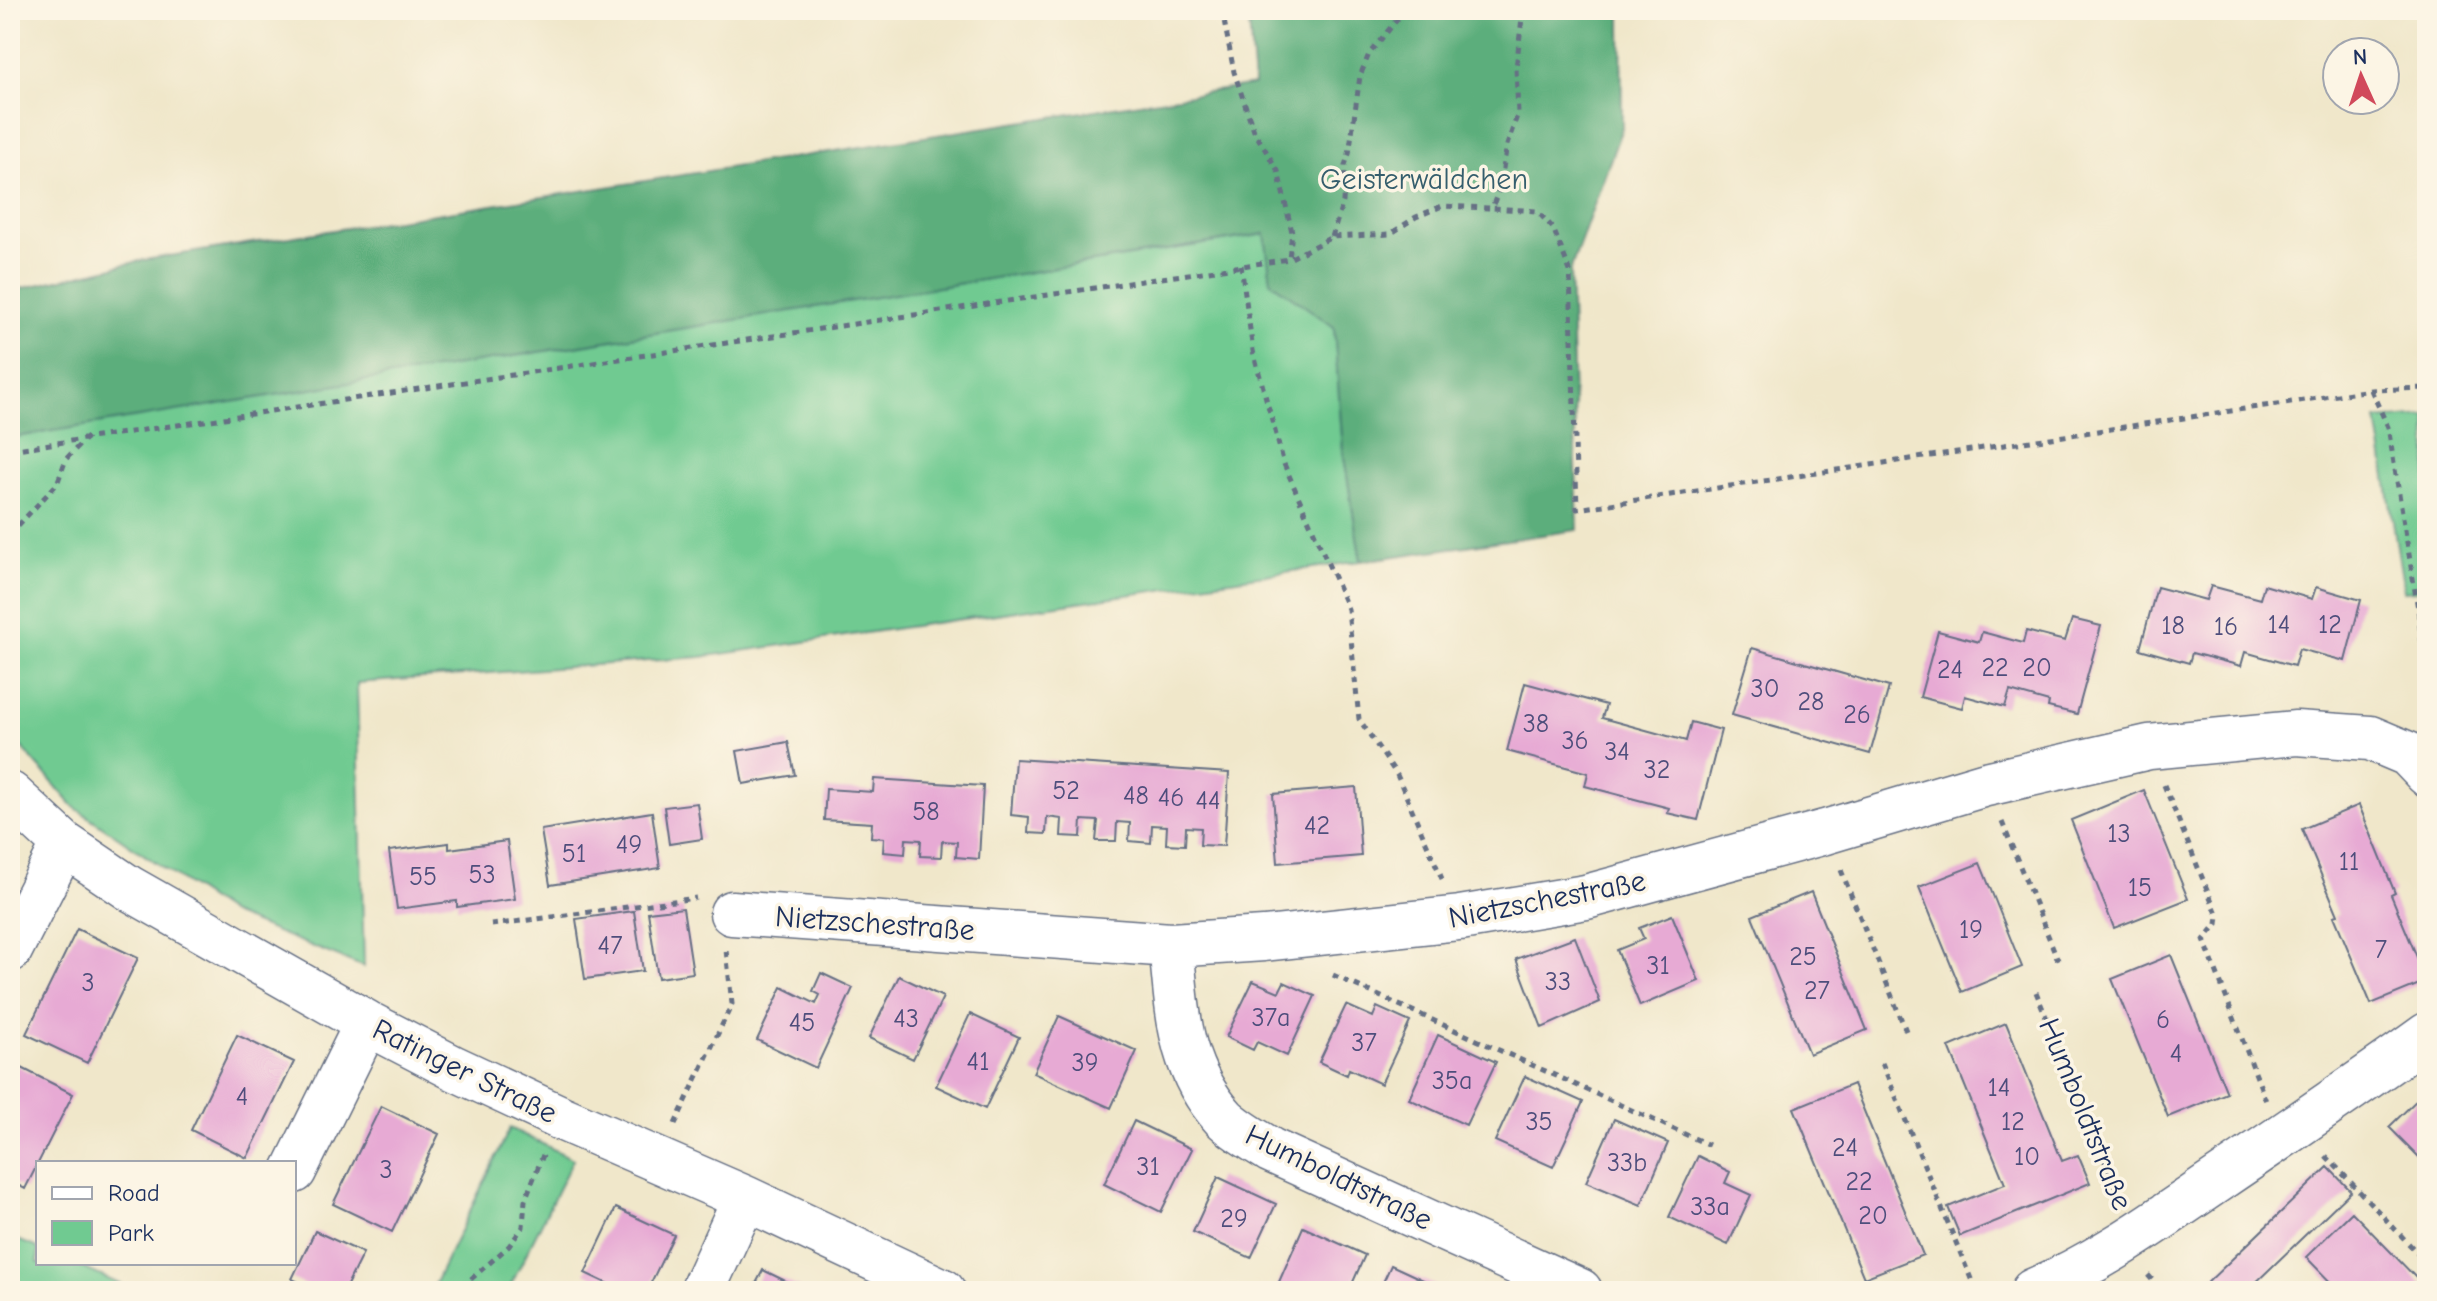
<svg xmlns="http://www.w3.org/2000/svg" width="2437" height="1301" font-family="'Comic Neue',sans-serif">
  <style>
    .green { fill: #70ca91; stroke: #467c78; stroke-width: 2 }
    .forest { fill: #5cae7b; stroke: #3c6e6c; stroke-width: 2 }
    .building { fill: #e7aad4 }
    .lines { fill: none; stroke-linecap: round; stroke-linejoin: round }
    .street-casing { stroke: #666f84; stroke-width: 47 }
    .path { stroke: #666f84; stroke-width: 5; stroke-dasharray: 6 6; stroke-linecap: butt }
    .street { stroke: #fff; stroke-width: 44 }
    .labels { text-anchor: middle; stroke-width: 7; stroke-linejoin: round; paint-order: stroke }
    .number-label { font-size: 26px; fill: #4e4e7c }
    .park-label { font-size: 30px; fill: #355e6d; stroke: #fcf5e5 }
    .street-label { font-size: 30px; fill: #1b2f5e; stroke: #fcf5e5 }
  </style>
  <rect width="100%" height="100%" fill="#fcf5e5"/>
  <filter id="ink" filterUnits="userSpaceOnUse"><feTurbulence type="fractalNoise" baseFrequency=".0125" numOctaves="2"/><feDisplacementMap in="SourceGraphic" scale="16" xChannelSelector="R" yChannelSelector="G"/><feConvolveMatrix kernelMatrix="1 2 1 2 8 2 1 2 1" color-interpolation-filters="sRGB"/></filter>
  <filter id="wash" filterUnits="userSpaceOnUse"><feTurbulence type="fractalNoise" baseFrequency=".006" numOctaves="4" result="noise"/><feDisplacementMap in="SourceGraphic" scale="32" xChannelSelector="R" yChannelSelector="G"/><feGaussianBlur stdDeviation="1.8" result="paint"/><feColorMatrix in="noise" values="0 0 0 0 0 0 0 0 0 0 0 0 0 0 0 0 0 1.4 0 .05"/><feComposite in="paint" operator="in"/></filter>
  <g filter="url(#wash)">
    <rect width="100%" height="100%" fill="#f0e7ca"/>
    <!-- green -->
    <path class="green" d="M 1266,234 L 1271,282 L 1334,326 L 1343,451 L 1361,561 L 700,657 L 357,683 L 364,967 L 231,914 L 74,807 L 10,734 L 10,437 Z
      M 2427,416 L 2427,589 L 2404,591 L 2377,420 Z
      M 510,1128 L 573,1159 L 508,1291 L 431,1291 Z
      M 10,1237 L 38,1248 L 38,1263 L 72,1263 L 135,1291 L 23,1291 L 10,1286 Z"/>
    <!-- forest -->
    <path class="forest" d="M 1248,10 L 1621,10 L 1622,128 L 1570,271 L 1578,530 L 1361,561 L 1343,451 L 1334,327 L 1271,282 L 1265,234 L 10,438 L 10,291 L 144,260 L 1254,85 Z"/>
    <g id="blocks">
      <!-- building -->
      <path class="building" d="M 2264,585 L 2312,599 L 2316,587 L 2361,600 L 2345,661 L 2299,649 L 2294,666 L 2245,652 L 2241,666 L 2192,653 L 2189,663 L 2140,649 L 2157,587 L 2206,600 L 2211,586 L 2260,599 Z
        M 2072,619 L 2101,626 L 2077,714 L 2048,707 L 2049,702 L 2010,691 L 2005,707 L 1965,696 L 1962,708 L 1920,697 L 1938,631 L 1979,642 L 1982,632 L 2023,643 L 2026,631 L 2065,641 Z
        M 1752,648 L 1889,687 L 1870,754 L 1732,715 Z
        M 1525,683 L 1606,705 L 1602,718 L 1686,741 L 1691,722 L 1721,730 L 1698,820 L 1667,813 L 1669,808 L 1585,786 L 1588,773 L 1507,751 Z
        M 788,742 L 795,775 L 743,784 L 737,751 Z
        M 1015,759 L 1229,773 L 1224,846 L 1200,845 L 1201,828 L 1186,827 L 1185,845 L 1166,844 L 1167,826 L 1152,825 L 1151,843 L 1129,841 L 1130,823 L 1117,822 L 1116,841 L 1096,841 L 1098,821 L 1082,820 L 1081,837 L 1061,836 L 1062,819 L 1047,817 L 1046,834 L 1028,833 L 1029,817 L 1011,815 Z
        M 874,779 L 983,786 L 979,859 L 956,857 L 957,842 L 942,841 L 941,857 L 920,856 L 921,840 L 906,839 L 905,854 L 883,852 L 884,838 L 871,837 L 872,823 L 824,820 L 826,789 L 873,792 Z
        M 1356,787 L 1361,856 L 1278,863 L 1273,794 Z
        M 2144,790 L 2188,899 L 2114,928 L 2071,820 Z
        M 697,803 L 702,839 L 669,844 L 664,807 Z
        M 2359,805 L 2395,893 L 2391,895 L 2427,981 L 2371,1004 L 2334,916 L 2338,915 L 2302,829 Z
        M 652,812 L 660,868 L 550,885 L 541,830 Z
        M 507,841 L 515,899 L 457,907 L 457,901 L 397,909 L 389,851 L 449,843 L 449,849 Z
        M 1980,863 L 2022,967 L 1962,992 L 1919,887 Z
        M 1811,892 L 1867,1030 L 1809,1054 L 1752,916 Z
        M 683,908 L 693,973 L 658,978 L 648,912 Z
        M 634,911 L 643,971 L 585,979 L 576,919 Z
        M 1672,915 L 1699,981 L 1640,1006 L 1617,950 L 1644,939 L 1639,928 Z
        M 77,929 L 138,958 L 87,1063 L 26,1034 Z
        M 1575,937 L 1600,1002 L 1542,1028 L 1516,959 Z
        M 2171,955 L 2227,1093 L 2168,1117 L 2112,979 Z
        M 821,973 L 853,988 L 816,1068 L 757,1040 L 782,987 L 816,1004 L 820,995 L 813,991 Z
        M 899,976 L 943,997 L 913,1059 L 869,1038 Z
        M 1253,981 L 1279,992 L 1284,982 L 1315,996 L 1287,1056 L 1257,1042 L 1253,1050 L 1226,1037 Z
        M 1346,1005 L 1373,1017 L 1377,1007 L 1410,1022 L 1381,1084 L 1349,1069 L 1347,1075 L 1319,1062 Z
        M 970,1014 L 1019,1037 L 985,1109 L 936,1086 Z
        M 1059,1016 L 1137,1051 L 1111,1108 L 1033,1073 Z
        M 2006,1023 L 2062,1161 L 2078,1155 L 2090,1183 L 1960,1236 L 1948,1207 L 2005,1184 L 1949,1047 Z
        M 237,1035 L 294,1062 L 247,1158 L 191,1130 Z
        M 1438,1035 L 1496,1062 L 1466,1125 L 1409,1099 Z
        M 10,1062 L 73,1094 L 25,1189 L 10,1181 Z
        M 1525,1076 L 1583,1102 L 1553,1167 L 1495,1141 Z
        M 1853,1084 L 1923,1255 L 1864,1278 L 1794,1108 Z
        M 2427,1090 L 2427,1165 L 2389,1127 Z
        M 381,1106 L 439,1134 L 392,1232 L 333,1204 Z
        M 1614,1119 L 1668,1143 L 1641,1205 L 1586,1182 Z
        M 1134,1121 L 1192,1149 L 1161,1212 L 1104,1184 Z
        M 1698,1156 L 1730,1172 L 1725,1183 L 1751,1195 L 1728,1245 L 1669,1217 Z
        M 2328,1167 L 2351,1191 L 2247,1291 L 2209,1291 L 2204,1286 Z
        M 1218,1177 L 1276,1204 L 1251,1258 L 1193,1232 Z
        M 616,1208 L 674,1235 L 647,1291 L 623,1291 L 585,1273 Z
        M 2352,1212 L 2423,1285 L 2417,1291 L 2339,1291 L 2306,1257 Z
        M 1303,1227 L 1365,1255 L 1349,1291 L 1275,1291 Z
        M 315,1231 L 363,1253 L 344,1291 L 318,1291 L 292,1279 Z
        M 1391,1265 L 1447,1291 L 1379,1291 Z
        M 763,1270 L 806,1291 L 752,1291 Z"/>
    </g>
  </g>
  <g filter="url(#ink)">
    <use href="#blocks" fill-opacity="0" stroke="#666f84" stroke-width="2"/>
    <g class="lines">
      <!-- street casing -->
      <g class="street-casing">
        <path id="street" d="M 10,794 L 64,844 L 129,888 L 367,1023 L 454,1068 L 561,1118 L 745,1198 L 943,1291
          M 732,913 L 1171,945 L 1264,939 L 1460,918 L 1586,897 L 1825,832 L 1986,784 L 2149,747 L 2296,733 L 2370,738 L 2408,754 L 2427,774
          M 1171,945 C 1178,1010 1177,1066 1224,1118 C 1236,1130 1255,1140 1270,1150 L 1580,1291
          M 10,950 L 64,844
          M 294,1171 L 367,1023
          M 702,1291 L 745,1198
          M 2033,1291 C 2099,1263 2157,1221 2216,1181 C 2287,1133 2358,1085 2427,1035"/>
      </g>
      <!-- path -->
      <path class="path" d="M 1222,10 L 1234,72 L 1254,131 L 1278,171 L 1292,232 L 1289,258
        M 1523,10 L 1516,68 L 1518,113 L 1507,145 L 1500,186 L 1492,208 L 1537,211 L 1553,228 L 1570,271 L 1577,509 L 2371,390 L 2427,388
        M 1332,237 L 1343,202 L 1345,165 L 1349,154 L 1360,76 L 1369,54 L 1405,10
        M 1241,265 L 1253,351 L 1284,464 L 1348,609 L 1359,719 L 1397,775 L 1443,881
        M 2371,390 L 2388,427 L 2418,609 L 2427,693
        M 10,450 L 1289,259 L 1332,237 L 1390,234 L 1416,217 L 1442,206 L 1492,208
        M 10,534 L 57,484 L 66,459 L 88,436
        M 2164,785 L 2218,916 L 2217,924 L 2204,940 L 2266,1101
        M 2002,822 L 2058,960
        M 1841,870 L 1906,1031
        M 491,925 L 696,898
        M 1333,975 L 1709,1145
        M 2036,992 L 2120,1198
        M 1882,1063 L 1976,1291
        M 675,1124 L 732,1004 L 726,950
        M 2326,1156 L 2427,1263
        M 2148,1275 L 2162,1291
        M 471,1279 L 509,1246 L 523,1227 L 525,1200 L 543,1155"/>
      <!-- street -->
      <use href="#street" class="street"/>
    </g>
  </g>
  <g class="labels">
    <!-- number labels -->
    <g class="number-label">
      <text x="2279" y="633">14</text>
      <text x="2330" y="633">12</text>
      <text x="2173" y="634">18</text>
      <text x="2226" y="635">16</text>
      <text x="1995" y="676">22</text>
      <text x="2037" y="676">20</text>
      <text x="1950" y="678">24</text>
      <text x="1765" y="697">30</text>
      <text x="1811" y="710">28</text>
      <text x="1857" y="723">26</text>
      <text x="1536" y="732">38</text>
      <text x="1575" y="749">36</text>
      <text x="1617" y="760">34</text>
      <text x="1657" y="778">32</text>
      <text x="1066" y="799">52</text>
      <text x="1136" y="804">48</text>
      <text x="1171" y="806">46</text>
      <text x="1208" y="809">44</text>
      <text x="926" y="820">58</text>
      <text x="1317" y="834">42</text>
      <text x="2119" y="842">13</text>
      <text x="629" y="853">49</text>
      <text x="574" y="862">51</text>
      <text x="2349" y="870">11</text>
      <text x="482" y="883">53</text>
      <text x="423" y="885">55</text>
      <text x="2140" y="896">15</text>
      <text x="1971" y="938">19</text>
      <text x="610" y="954">47</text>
      <text x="2381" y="958">7</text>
      <text x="1803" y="965">25</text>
      <text x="1658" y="974">31</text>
      <text x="1558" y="990">33</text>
      <text x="88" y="991">3</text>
      <text x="1817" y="999">27</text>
      <text x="1271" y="1026">37a</text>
      <text x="906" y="1027">43</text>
      <text x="2163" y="1028">6</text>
      <text x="802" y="1031">45</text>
      <text x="1364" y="1051">37</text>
      <text x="2176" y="1062">4</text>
      <text x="978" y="1070">41</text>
      <text x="1085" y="1071">39</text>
      <text x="1452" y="1089">35a</text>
      <text x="1999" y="1096">14</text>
      <text x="242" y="1105">4</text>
      <text x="1539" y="1130">35</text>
      <text x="2013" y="1130">12</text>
      <text x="1845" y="1156">24</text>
      <text x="2027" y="1165">10</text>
      <text x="1627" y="1171">33b</text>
      <text x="1148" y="1175">31</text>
      <text x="386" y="1178">3</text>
      <text x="1859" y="1190">22</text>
      <text x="1710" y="1215">33a</text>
      <text x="1873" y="1224">20</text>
      <text x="1234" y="1227">29</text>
    </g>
    <!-- park labels -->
    <g class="park-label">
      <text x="1424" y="189">Geisterwäldchen</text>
    </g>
    <!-- street labels -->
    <g class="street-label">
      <text transform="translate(1547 899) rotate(-11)" y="10">Nietzschestraße</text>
      <text transform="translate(875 923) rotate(4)" y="10">Nietzschestraße</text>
      <text transform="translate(465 1071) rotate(26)" y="10">Ratinger Straße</text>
      <text transform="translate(2086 1114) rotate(68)" y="10">Humboldtstraße</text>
      <text transform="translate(1339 1177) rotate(26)" y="10">Humboldtstraße</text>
    </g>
  </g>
  <!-- margin -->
  <rect width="2437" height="1301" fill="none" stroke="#fcf5e5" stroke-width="40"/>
  <!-- legend -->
  <rect x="36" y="1161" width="260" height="104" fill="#fcf5e5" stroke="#a2a6af" stroke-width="2"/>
  <rect x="52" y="1187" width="40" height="12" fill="#ffffff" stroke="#a2a6af" stroke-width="2"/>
  <text x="108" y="1201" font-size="24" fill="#1b2f5e">Road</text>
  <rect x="52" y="1221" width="40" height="24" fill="#70ca91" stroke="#a2a6af" stroke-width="2"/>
  <text x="108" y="1241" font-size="24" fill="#1b2f5e">Park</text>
  <!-- north arrow -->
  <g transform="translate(2361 76) rotate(357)"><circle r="38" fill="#fcf5e5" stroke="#a2a6af" stroke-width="2"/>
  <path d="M0-6L14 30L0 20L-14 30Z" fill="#d1495b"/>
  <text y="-12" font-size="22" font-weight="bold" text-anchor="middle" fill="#1b2f5e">N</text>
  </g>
</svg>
